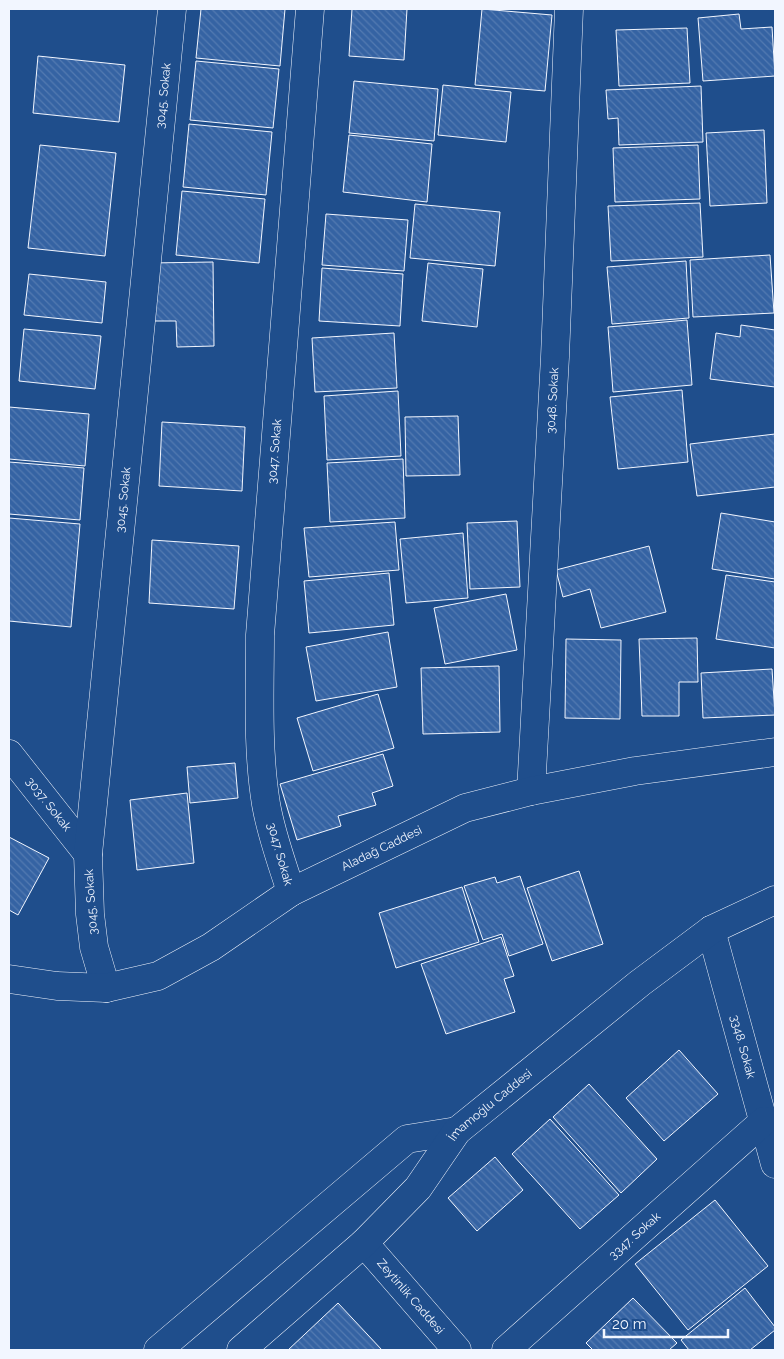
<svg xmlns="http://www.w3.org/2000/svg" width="784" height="1359" font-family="Raleway,sans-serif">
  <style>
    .building { fill: url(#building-back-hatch); stroke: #f2f6ff }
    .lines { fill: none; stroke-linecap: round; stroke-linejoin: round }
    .street-casing { stroke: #f2f6ff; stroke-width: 29 }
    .secondary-casing { stroke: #f2f6ff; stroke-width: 29 }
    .street { stroke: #1f4e8c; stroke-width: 28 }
    .secondary { stroke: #1f4e8c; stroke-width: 28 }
    .labels { text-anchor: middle; stroke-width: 4; stroke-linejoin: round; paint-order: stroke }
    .street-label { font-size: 12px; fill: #f2f6ff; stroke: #1f4e8c }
  </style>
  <defs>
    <pattern id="building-back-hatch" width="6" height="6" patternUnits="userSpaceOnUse" patternTransform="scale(1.25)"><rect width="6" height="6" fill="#3563a3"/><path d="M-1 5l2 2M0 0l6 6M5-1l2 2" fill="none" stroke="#537ab1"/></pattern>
  </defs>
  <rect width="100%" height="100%" fill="#1f4e8c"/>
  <!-- building -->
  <path class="building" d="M 201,9 L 285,9 L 280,66 L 196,58 Z
    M 352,9 L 407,9 L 404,60 L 349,56 Z
    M 482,9 L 552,15 L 545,91 L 475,85 Z
    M 739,14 L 741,29 L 772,27 L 775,76 L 703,81 L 698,18 Z
    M 687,28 L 690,83 L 619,86 L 616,30 Z
    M 38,56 L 125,65 L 119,122 L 33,113 Z
    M 196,61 L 279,69 L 273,128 L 190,120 Z
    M 354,81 L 438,89 L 434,141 L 349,133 Z
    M 443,85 L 511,92 L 506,142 L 438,135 Z
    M 701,86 L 703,142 L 619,145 L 618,118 L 608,119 L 606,90 Z
    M 189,124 L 272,132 L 266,195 L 183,187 Z
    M 764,130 L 767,203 L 710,206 L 706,133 Z
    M 349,135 L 432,144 L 427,202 L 343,192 Z
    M 40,145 L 116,153 L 105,256 L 28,248 Z
    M 698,145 L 700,199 L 615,202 L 613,148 Z
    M 182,191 L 265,199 L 259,263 L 176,255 Z
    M 700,203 L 703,257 L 611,261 L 608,206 Z
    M 415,204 L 500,212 L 495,266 L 410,258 Z
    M 326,214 L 408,220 L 404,271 L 322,265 Z
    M 770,255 L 774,313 L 693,317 L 690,260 Z
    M 686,261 L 689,318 L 612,324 L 607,267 Z
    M 213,262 L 214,346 L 177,347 L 176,321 L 150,321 L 150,263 Z
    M 428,263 L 483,269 L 477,327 L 422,321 Z
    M 322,268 L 403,274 L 400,326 L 319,321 Z
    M 29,274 L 106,282 L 102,323 L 24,315 Z
    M 687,320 L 692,385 L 613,392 L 608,327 Z
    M 741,325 L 775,330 L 775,387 L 710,379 L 716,333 L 740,337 Z
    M 24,329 L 101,336 L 95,389 L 19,381 Z
    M 394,333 L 397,388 L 315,392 L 312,338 Z
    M 682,390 L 688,462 L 618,469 L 610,397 Z
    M 398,391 L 401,456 L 327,460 L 324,396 Z
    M 9,407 L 89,414 L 85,466 L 9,459 Z
    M 458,416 L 460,475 L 406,476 L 405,417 Z
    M 162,422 L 245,427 L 242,491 L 159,486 Z
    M 775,434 L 775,487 L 697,496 L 690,444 Z
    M 403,459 L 405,518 L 330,522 L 327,463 Z
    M 9,462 L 84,468 L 80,520 L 9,514 Z
    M 721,513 L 775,522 L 775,579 L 712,569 Z
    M 9,518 L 80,524 L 71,627 L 9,621 Z
    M 517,521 L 520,587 L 470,589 L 467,523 Z
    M 395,522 L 399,570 L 309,577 L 304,528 Z
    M 463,533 L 468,598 L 406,603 L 400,539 Z
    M 152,540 L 239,546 L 234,609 L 149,603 Z
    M 649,546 L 666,612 L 601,628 L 590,589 L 563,597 L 556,570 Z
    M 389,573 L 394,625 L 309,633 L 304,581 Z
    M 726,575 L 775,582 L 775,648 L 716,639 Z
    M 506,594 L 517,650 L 445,664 L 434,608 Z
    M 388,632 L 397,687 L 316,701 L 306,647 Z
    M 697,638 L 698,682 L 679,682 L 679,716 L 642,716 L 639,639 Z
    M 566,639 L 621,640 L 620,719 L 565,718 Z
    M 499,666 L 500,732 L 423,734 L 421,668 Z
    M 772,669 L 775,715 L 703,718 L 701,673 Z
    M 378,694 L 394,748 L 313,771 L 297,718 Z
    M 383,754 L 393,786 L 372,793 L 376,805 L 338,816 L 341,826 L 297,840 L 280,784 Z
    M 235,763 L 238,798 L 190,803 L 187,767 Z
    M 187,793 L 194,863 L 137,870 L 130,800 Z
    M 9,837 L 49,858 L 18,915 L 9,910 Z
    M 579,871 L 603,944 L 552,961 L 527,888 Z
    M 520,876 L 543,944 L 509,956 L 502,934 L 483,940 L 464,886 L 495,877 L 497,883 Z
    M 462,887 L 479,942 L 396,968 L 379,913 Z
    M 501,937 L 514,976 L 504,979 L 515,1012 L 446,1034 L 421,964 Z
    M 679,1050 L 718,1094 L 664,1141 L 626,1098 Z
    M 589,1084 L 657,1159 L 621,1193 L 553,1117 Z
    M 550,1119 L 619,1195 L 580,1229 L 512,1154 Z
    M 495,1157 L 523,1190 L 477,1231 L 448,1198 Z
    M 715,1200 L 768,1266 L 688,1330 L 635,1264 Z
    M 745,1288 L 775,1327 L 775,1330 L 750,1350 L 689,1350 L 681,1340 Z
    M 633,1298 L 677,1343 L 669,1350 L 593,1350 L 586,1343 Z
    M 338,1303 L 382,1350 L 288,1350 Z"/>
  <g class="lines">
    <!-- street casing -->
    <g class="street-casing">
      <g id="street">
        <path id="s1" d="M 9,754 L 88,854"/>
        <path id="s2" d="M 291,892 C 282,863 271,834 266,804 C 257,749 260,691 260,635 L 310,9"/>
        <path id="s3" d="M 711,930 L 775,1164"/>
        <path id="s4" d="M 106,988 L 94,947 L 90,914 L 88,854 L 172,9"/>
        <path id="s5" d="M 506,1350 L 764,1121"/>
      </g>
    </g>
    <!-- secondary casing -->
    <g class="secondary-casing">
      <g id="secondary">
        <path id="s6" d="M 531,791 L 555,357 L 569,9"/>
        <path id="s7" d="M 9,979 L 57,986 L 106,988 L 158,976 L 211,947 L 291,892 L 465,808 L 531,791 L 635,771 L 775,752"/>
        <path id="s8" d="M 364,1243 L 457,1350"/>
        <path d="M 158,1350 L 407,1139 L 457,1131"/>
        <path id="s9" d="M 241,1350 L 364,1243 L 418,1188 L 457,1131 L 640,983 L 711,930 L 775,900"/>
      </g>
    </g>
    <!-- street -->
    <use href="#street" class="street"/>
    <!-- secondary -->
    <use href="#secondary" class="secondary"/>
  </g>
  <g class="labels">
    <!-- street labels -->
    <g class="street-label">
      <text dy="4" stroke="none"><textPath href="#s4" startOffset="898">3045. Sokak</textPath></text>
      <text dy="4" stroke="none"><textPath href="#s6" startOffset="391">3048. Sokak</textPath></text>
      <text dy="4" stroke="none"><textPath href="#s2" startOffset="445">3047. Sokak</textPath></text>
      <text dy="4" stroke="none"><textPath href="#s4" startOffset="492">3045. Sokak</textPath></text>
      <text dy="4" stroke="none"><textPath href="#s1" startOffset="64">3037. Sokak</textPath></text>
      <text dy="4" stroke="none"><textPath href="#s7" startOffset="409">Aladağ Caddesi</textPath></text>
      <text transform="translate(280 854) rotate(74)" y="4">3047. Sokak</text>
      <text transform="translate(91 902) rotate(-94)" y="4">3045. Sokak</text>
      <text dy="4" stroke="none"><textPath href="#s3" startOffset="121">3348. Sokak</textPath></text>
      <text dy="4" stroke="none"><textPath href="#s9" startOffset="351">İmamoğlu Caddesi</textPath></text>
      <text dy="4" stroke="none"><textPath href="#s5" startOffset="172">3347. Sokak</textPath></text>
      <text dy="4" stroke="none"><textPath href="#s8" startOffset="71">Zeytinlik Caddesi</textPath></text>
    </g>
  </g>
  <!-- border -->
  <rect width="784" height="1359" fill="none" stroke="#f2f6ff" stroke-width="20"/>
  <!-- scale -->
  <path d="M604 1329v8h124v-8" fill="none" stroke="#f2f6ff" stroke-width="2.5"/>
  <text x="612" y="1329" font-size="15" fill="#f2f6ff" stroke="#1f4e8c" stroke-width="4" paint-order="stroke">20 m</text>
</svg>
